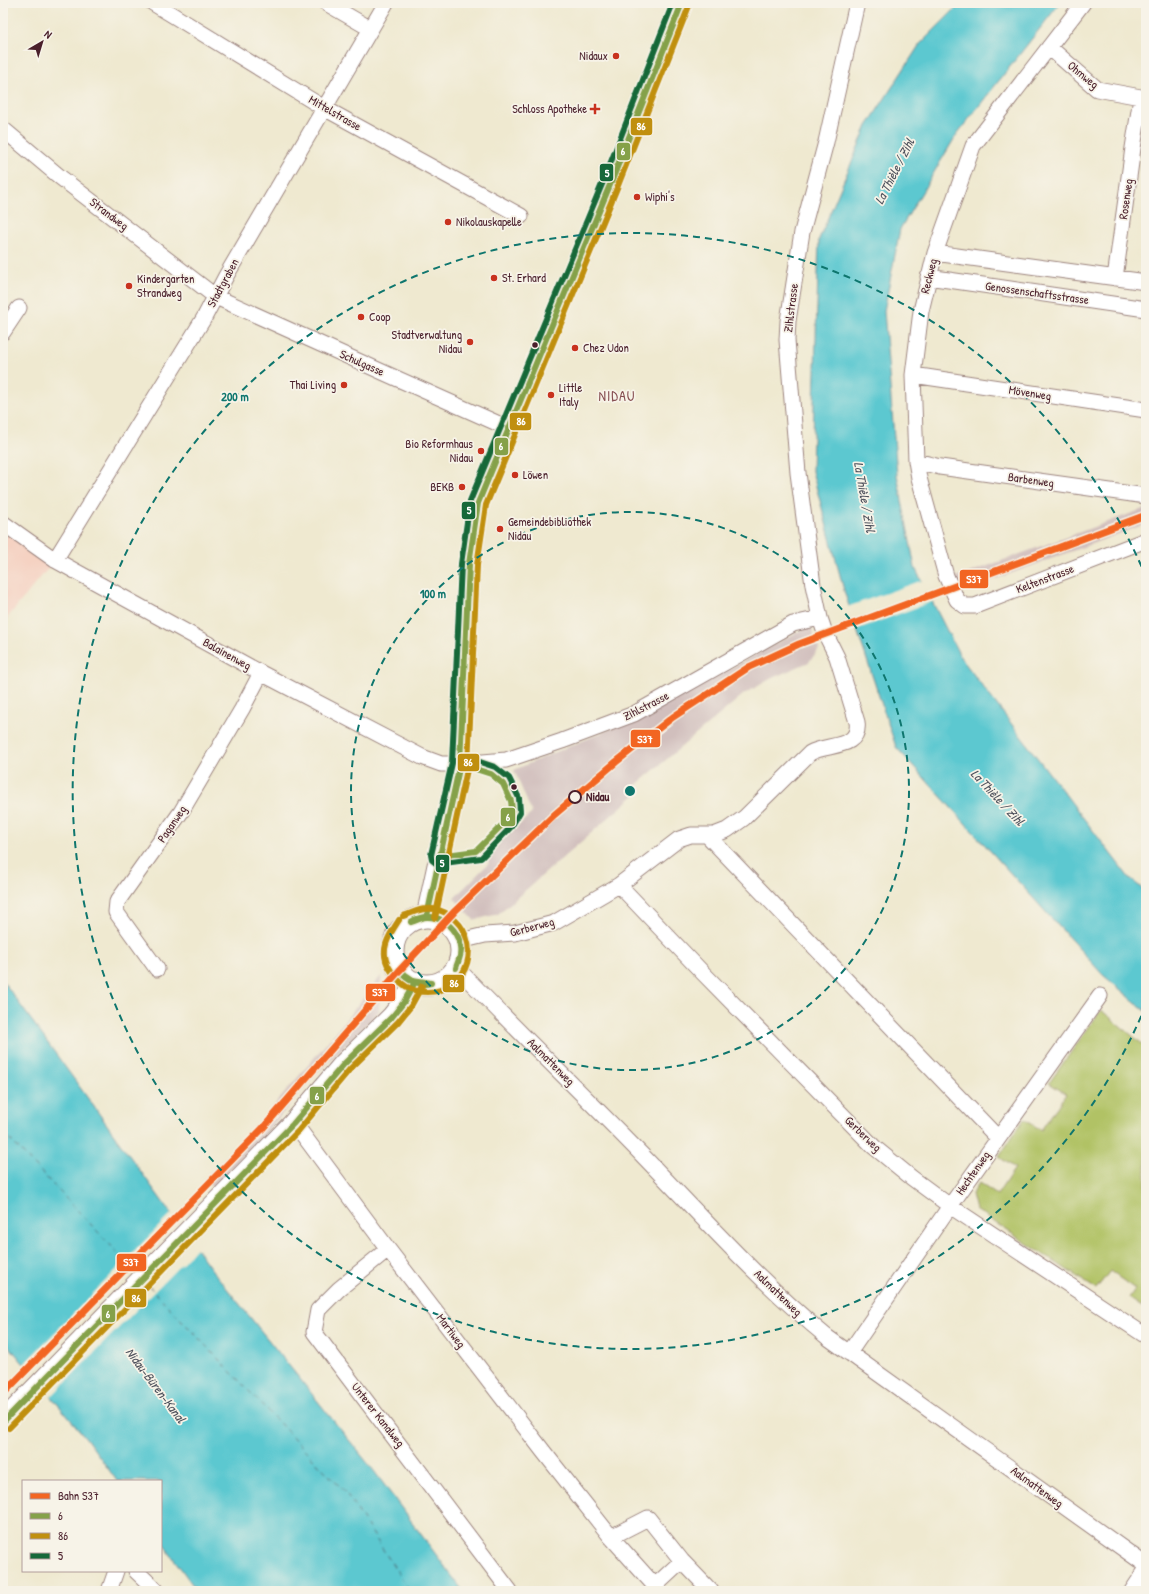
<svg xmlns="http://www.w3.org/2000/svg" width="1149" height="1594" font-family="'Patrick Hand',sans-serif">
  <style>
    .built { fill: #f5d2c2 }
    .industrial { fill: #d1bfbd }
    .green { fill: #b1c265; stroke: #7e7048 }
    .water { fill: #5bc8d0; stroke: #52747e }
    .pier { fill: #efe9d0 }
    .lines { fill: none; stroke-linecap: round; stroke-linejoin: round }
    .ferry { stroke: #4f525d; stroke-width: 1; stroke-dasharray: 5 4; stroke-linecap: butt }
    .minor-casing { stroke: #9c847e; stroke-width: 17 }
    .secondary-casing { stroke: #9c847e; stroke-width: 23 }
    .minor { stroke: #fff; stroke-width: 15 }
    .secondary { stroke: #fff; stroke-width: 21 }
    .bus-1-casing { stroke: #f7f3e8; stroke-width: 9 }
    .bus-2-casing { stroke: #f7f3e8; stroke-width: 9 }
    .bus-3-casing { stroke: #f7f3e8; stroke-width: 9 }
    .bus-1 { stroke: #85a149; stroke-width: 6 }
    .bus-2 { stroke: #c08f0f; stroke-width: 6 }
    .bus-3 { stroke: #166839; stroke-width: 6 }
    .rail-1-casing { stroke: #f7f3e8; stroke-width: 10 }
    .rail-1 { stroke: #f26522; stroke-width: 7 }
    .ring { fill: none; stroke: #0f766e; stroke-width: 2; stroke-dasharray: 7 5 }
    .poi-dot { fill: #c8321e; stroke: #f7f3e8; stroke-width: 1.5 }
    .bus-dot { fill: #4a1f2b; stroke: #f7f3e8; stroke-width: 1.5 }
    .stop-dot { fill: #f7f3e8; stroke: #4a1f2b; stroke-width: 2 }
    .labels { text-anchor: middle; stroke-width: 3.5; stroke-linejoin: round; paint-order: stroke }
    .poi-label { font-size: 12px; fill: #4a1f2b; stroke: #f7f3e8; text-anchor: start }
    .street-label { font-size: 12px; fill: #4a1f2b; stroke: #f7f3e8 }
    .stop-label { font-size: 12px; font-weight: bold; fill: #4a1f2b; stroke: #f7f3e8; text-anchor: start }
    .water-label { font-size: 13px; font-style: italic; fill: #4f525d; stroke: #f7f3e8 }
    .quarter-label { font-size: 14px; letter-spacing: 1px; fill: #874f52; stroke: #f7f3e8 }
    .centre { fill: #0f766e; stroke: #f7f3e8; stroke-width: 2 }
    .ring-label { font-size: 12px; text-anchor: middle; font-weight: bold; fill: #0f766e; stroke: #f7f3e8; stroke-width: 3.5; stroke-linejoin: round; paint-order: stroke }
    .line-badge { stroke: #f7f3e8; stroke-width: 1.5 }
    .badge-label { font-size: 11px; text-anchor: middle; font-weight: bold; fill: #fff }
  </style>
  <rect width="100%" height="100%" fill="#f7f3e8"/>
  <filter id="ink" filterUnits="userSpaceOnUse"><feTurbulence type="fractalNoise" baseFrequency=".025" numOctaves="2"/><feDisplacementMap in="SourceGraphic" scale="8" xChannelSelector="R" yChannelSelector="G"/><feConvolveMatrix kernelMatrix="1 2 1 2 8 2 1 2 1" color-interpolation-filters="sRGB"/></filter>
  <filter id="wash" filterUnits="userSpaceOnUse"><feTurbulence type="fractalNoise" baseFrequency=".012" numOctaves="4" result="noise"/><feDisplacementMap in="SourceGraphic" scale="16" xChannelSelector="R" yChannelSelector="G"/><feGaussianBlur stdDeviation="0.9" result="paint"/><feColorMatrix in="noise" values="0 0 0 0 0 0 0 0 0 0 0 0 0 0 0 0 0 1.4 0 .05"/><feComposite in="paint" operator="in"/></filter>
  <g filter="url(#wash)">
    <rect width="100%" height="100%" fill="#efe9d0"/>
    <!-- built -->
    <path class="built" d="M 3,523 L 55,560 L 3,623 Z"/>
    <!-- industrial -->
    <path class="industrial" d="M 1146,508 L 1146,524 L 958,593 L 952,579 Z
      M 807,627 L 812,629 L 819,649 L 809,662 L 772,678 L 744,694 L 635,786 L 636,794 L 498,914 L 474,920 L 454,898 L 489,863 L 485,856 L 532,813 L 514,770 L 643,715 Z
      M 381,976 L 379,1011 L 309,1082 L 265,1134 L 213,1188 L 204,1180 L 267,1114 L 340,1027 Z"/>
    <!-- green -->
    <path class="green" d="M 1101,1010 L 1146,1047 L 1146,1310 L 1129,1298 L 1135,1289 L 1110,1271 L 1096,1289 L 976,1210 L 972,1194 L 979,1183 L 997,1195 L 1015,1168 L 999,1157 L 1024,1119 L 1041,1130 L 1066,1094 L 1049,1083 Z"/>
    <!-- water -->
    <path class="water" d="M 961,3 L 1060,3 L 957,134 L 900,229 L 884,311 L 897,475 L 915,568 L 961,658 L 1130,879 L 1146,891 L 1146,1011 L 1103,975 L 896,747 L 845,594 L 812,471 L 819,239 L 867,126 L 920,44 Z
      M 3,981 L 212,1270 L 374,1471 L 463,1591 L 197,1591 L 161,1541 L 161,1481 L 117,1481 L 86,1438 L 3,1339 Z"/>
    <!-- pier -->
    <path class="pier" d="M 923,580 L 934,601 L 855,630 L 847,607 Z
      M 173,1212 L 198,1247 L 50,1398 L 23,1365 Z"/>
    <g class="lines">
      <!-- ferry -->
      <path class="ferry" d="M 3,1132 L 136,1272
        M 149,1286 L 346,1493 L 410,1591"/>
    </g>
  </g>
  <g filter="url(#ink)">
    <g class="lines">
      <!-- minor casing -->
      <g class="minor-casing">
        <path id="minor" d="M 153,3 L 324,108 L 521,216
          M 326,3 L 371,29
          M 1083,3 L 973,146 L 935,253 L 921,311 L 913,375 L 916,461 L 919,478 L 946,576 L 957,600 L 965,606 L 975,606 L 1146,540
          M 1049,47 L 1097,89 L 1146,98
          M 3,129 L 60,177 L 216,297 L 398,379 L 508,428
          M 935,253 L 1146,282
          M 928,277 L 1146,309
          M 1115,278 L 1133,148 L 1141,98
          M 3,332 L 19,308
          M 913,375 L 1146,410
          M 916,461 L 940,467 L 1146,496
          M 3,523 L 55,560 L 261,673 L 422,757 L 441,764 L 460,764 L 506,760 L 562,741 L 634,714 L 793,624 L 820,618
          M 55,560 L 204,318 L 226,276 L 386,3
          M 707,835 L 998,1138
          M 619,885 L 703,973 L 874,1147 L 912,1178 L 950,1206 L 1146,1336
          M 460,941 L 485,935 L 515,933 L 554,923 L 619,885 L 679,839 L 691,835 L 714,835 L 727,830 L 744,818 L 810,753 C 826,743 861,750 857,722 L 837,657 L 825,633 L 820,618 L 813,585 L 798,473 L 787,340 L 788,321 L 802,232 L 826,142 L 857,3
          M 457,968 C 518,1032 582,1093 644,1157 C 703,1218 761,1283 827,1337 L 1146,1565
          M 157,969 L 116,912 L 117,902 L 181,812 L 242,709 L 261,673
          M 293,1124 L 301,1132 L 388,1249 L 543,1451 L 611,1537 L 655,1586 L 682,1561
          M 388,1249 L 339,1289 L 318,1310 L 314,1332 L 510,1591
          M 849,1353 L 950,1206 L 1100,996
          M 611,1537 L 648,1518 L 682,1561 L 711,1591
          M 136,1571 L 157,1591
          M 109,1591 L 116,1571
          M 1132,1591 L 1146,1570"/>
      </g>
      <!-- secondary casing -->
      <g class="secondary-casing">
        <path id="secondary" d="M 427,916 L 460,764 L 469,564 L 478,503 L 612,180 L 682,3
          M393 951a34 34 0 1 1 68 0a34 34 0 1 1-68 0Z
          M 3,1422 L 293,1124 L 344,1064 L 392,1017 L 404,1002 L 415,982"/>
      </g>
      <!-- minor -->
      <use href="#minor" class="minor"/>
      <!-- secondary -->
      <use href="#secondary" class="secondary"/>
      <!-- bus-1 casing -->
      <g class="bus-1-casing">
        <path id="bus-1" d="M 439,856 L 476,851 L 505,822 L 512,810 L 511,801 L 503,784 L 491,774 L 460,764
          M 427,916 L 460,764 L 469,564 L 478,503 L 612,180 L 682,3
          M 411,922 C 432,908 460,925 461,950 C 461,956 458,962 456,968
          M 411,922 C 415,921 421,918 425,917 C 446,915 463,936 460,956 C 459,960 457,964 456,968
          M 401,972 L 413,980 L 431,983
          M 401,972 C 407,981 420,986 431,983
          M 3,1422 L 293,1124 L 344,1064 L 392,1017 L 404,1002 L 415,982"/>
      </g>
      <!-- bus-2 casing -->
      <g class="bus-2-casing">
        <path id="bus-2" d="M 435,918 L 468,765 L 477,565 L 486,505 L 619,183 L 689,6
          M 399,920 C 389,935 378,951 390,969 C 398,983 410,992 427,992 C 470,992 484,939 449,915 C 443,911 434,908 426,909 C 418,909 411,914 403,916
          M 9,1428 L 299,1130 L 350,1069 L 398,1022 L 411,1006 L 422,986"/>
      </g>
      <!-- bus-3 casing -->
      <g class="bus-3-casing">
        <path id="bus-3" d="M 468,758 L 495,767 L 509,778 L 519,798 L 520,812 L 511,827 L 481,858 L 437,864 L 432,860 L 431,855 L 452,763 L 461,564 L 470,501 L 605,177 L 673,3"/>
      </g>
      <!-- bus-1 -->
      <use href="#bus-1" class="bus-1"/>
      <!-- bus-2 -->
      <use href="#bus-2" class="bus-2"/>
      <!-- bus-3 -->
      <use href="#bus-3" class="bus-3"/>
      <!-- rail-1 casing -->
      <g class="rail-1-casing">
        <path id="rail-1" d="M 3,1394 L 263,1128 L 399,971 L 455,911 L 554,815 L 616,762 L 673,717 L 749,667 L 799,644 L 1146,515"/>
      </g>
      <!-- rail-1 -->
      <use href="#rail-1" class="rail-1"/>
    </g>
  </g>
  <!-- distance rings -->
  <g class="ring">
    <circle cx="630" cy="791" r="279"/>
    <path d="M1146 1005A558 558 0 1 1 1146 577"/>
  </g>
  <!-- markers -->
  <g class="poi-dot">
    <circle cx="616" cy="56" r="4"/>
    <path d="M593 103h4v4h4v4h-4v4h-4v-4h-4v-4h4z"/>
    <circle cx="637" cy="197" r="4"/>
    <circle cx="448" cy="222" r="4"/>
    <circle cx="494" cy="278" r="4"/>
    <circle cx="129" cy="286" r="4"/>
    <circle cx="361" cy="317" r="4"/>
    <circle cx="470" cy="342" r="4"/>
    <circle cx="575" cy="348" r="4"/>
    <circle cx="344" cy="385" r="4"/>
    <circle cx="551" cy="395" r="4"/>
    <circle cx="481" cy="451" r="4"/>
    <circle cx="515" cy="475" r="4"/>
    <circle cx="462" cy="487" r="4"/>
    <circle cx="500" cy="529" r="4"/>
  </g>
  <g class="bus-dot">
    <circle cx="535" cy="345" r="3.5"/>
    <circle cx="514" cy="787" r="3.5"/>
  </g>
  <circle class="stop-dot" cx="575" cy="797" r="6"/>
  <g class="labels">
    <!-- poi labels -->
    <g class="poi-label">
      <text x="608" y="60" text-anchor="end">Nidaux</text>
      <text x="587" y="113" text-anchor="end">Schloss Apotheke</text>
      <text x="645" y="201">Wiphi's</text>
      <text x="456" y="226">Nikolauskapelle</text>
      <text x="502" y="282">St. Erhard</text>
      <text x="137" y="283">Kindergarten<tspan x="137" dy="14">Strandweg</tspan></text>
      <text x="369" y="321">Coop</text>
      <text x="462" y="339" text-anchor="end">Stadtverwaltung<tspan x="462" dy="14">Nidau</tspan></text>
      <text x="583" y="352">Chez Udon</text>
      <text x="336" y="389" text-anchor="end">Thai Living</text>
      <text x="559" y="392">Little<tspan x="559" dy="14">Italy</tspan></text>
      <text x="473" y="448" text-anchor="end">Bio Reformhaus<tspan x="473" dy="14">Nidau</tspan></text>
      <text x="523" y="479">Löwen</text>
      <text x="454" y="491" text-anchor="end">BEKB</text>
      <text x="508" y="526">Gemeindebibliothek<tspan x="508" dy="14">Nidau</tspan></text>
    </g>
    <!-- street labels -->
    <g class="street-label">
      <text transform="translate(1083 75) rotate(39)" y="4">Ohmweg</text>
      <text transform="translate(335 113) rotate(30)" y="4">Mittelstrasse</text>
      <text transform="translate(1126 199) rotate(-82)" y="4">Rosenweg</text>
      <text transform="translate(109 214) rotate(37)" y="4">Strandweg</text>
      <text transform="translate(929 276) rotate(-76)" y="4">Reckweg</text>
      <text transform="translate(223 283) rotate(-62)" y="4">Stadtgraben</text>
      <text transform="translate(1037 293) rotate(8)" y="4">Genossenschaftsstrasse</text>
      <text transform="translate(791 308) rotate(-83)" y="4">Zihlstrasse</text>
      <text transform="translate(362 363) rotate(24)" y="4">Schulgasse</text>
      <text transform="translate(1030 393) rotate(9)" y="4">Mövenweg</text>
      <text transform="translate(1031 480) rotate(8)" y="4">Barbenweg</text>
      <text transform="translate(1045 579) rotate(-21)" y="4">Keltenstrasse</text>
      <text transform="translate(227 654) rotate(29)" y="4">Balainenweg</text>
      <text transform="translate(646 706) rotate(-27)" y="4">Zihlstrasse</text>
      <text transform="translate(172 824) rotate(-56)" y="4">Paganweg</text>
      <text transform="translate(532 927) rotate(-15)" y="4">Gerberweg</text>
      <text transform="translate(551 1062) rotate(45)" y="4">Aalmattenweg</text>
      <text transform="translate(863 1134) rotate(44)" y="4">Gerberweg</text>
      <text transform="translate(973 1173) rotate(-55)" y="4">Hechtenweg</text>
      <text transform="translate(778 1293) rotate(44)" y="4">Aalmattenweg</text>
      <text transform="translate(451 1331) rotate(53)" y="4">Martiweg</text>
      <text transform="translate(378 1415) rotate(52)" y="4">Unterer Kanalweg</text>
      <text transform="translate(1037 1487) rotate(36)" y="4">Aalmattenweg</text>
    </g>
    <!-- stop labels -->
    <g class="stop-label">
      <text x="586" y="801">Nidau</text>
    </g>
    <!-- water labels -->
    <g class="water-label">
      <text transform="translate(894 171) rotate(-63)" y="5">La Thièle / Zihl</text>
      <text transform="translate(865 497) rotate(80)" y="5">La Thièle / Zihl</text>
      <text transform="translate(998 797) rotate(47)" y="5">La Thièle / Zihl</text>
      <text transform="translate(156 1385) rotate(53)" y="5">Nidau-Büren-Kanal</text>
    </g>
    <!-- quarter labels -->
    <g class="quarter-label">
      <text x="617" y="401">NIDAU</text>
    </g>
  </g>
  <circle cx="630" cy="791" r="6" class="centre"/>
  <g class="ring-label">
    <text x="235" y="401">200 m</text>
    <text x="433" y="598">100 m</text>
  </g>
  <g class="line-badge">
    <rect x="630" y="117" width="23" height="19" rx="4" fill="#c08f0f"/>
    <rect x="616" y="142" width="15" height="19" rx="4" fill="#85a149"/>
    <rect x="599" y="163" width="15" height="19" rx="4" fill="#166839"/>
    <rect x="509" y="412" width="23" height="19" rx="4" fill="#c08f0f"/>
    <rect x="494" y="437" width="15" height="19" rx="4" fill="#85a149"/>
    <rect x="461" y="501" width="15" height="19" rx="4" fill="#166839"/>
    <rect x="959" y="569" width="30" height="20" rx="4" fill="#f26522"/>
    <rect x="630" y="729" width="31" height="19" rx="4" fill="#f26522"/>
    <rect x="457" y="753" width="23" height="19" rx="4" fill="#c08f0f"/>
    <rect x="500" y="807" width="16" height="20" rx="4" fill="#85a149"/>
    <rect x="435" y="854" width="15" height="19" rx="4" fill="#166839"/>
    <rect x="442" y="974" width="23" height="19" rx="4" fill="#c08f0f"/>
    <rect x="365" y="983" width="31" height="19" rx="4" fill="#f26522"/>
    <rect x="309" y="1086" width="16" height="19" rx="4" fill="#85a149"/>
    <rect x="116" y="1253" width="31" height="19" rx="4" fill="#f26522"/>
    <rect x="124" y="1288" width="23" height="20" rx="4" fill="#c08f0f"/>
    <rect x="101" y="1304" width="15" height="19" rx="4" fill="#85a149"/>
  </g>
  <g class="badge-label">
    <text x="641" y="130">86</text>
    <text x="623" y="155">6</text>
    <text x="607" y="177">5</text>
    <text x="521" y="425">86</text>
    <text x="501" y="450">6</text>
    <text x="469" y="514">5</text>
    <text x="974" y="583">S37</text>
    <text x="645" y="743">S37</text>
    <text x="468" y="766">86</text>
    <text x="508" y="821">6</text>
    <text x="442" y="867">5</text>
    <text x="454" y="987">86</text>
    <text x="380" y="996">S37</text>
    <text x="317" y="1100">6</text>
    <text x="131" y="1266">S37</text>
    <text x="136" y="1302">86</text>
    <text x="108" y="1318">6</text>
  </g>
  <!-- margin -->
  <rect width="1149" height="1594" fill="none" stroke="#f7f3e8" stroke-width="16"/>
  <!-- legend -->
  <rect x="22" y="1480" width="140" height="92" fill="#f7f3e8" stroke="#b29e9c"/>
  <rect x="30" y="1493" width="20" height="6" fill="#f26522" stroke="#b29e9c"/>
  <text x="58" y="1500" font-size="12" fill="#4a1f2b">Bahn S37</text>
  <rect x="30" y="1513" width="20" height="6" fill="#85a149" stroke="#b29e9c"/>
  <text x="58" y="1520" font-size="12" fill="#4a1f2b">6</text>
  <rect x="30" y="1533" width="20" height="6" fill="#c08f0f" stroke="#b29e9c"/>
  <text x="58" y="1540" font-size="12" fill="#4a1f2b">86</text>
  <rect x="30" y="1553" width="20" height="6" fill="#166839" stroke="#b29e9c"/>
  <text x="58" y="1560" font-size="12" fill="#4a1f2b">5</text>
  <!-- north arrow -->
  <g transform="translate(42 42) rotate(38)" stroke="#f7f3e8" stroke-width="3" paint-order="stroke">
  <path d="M0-3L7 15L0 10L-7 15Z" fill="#4a1f2b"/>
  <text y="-6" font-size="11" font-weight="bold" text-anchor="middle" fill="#4a1f2b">N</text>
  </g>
</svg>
